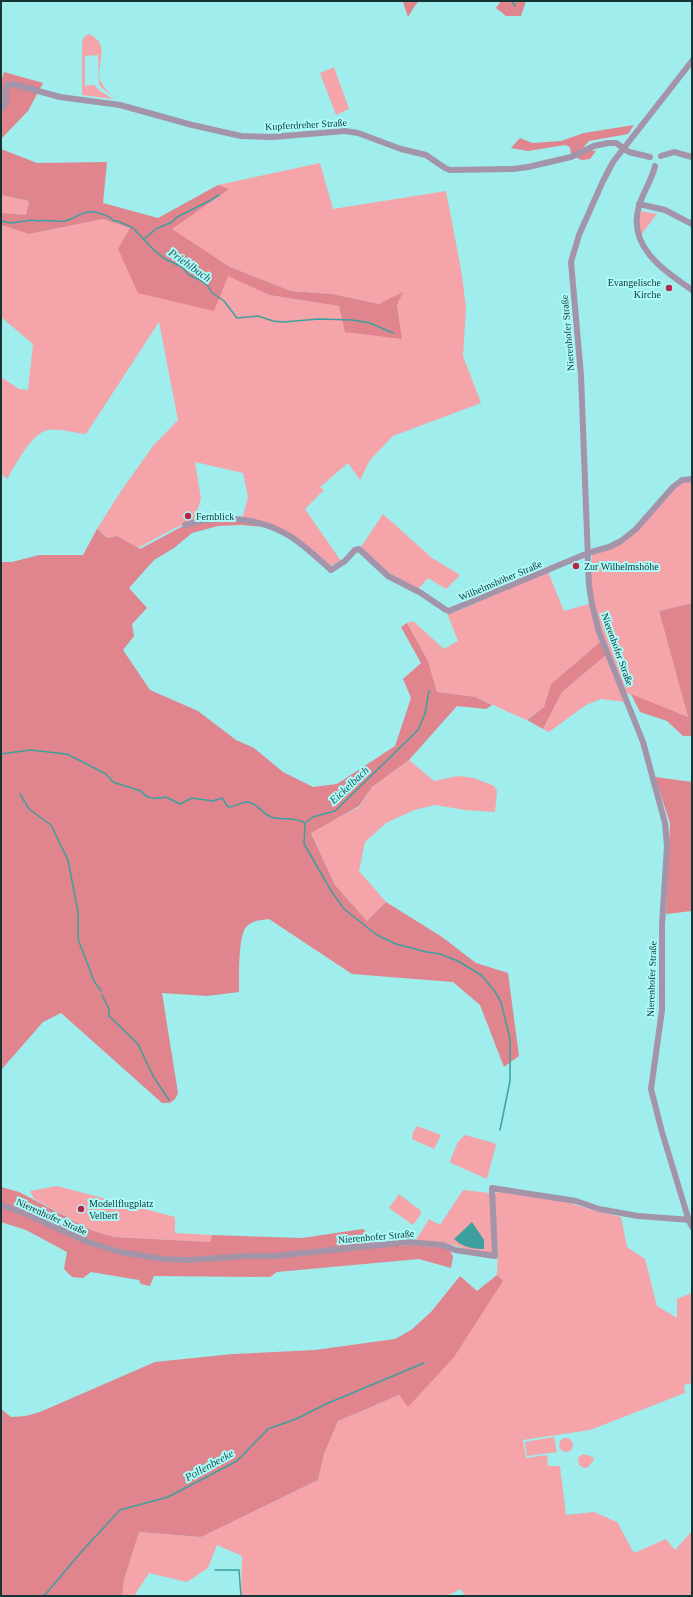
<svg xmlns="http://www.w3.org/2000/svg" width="693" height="1597" font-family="'Times New Roman',serif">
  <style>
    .green { fill: #f5a4aa }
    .forest { fill: #e0848d }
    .water { fill: #3da09f }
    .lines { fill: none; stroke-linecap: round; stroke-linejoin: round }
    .stream { stroke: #3da09f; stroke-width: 1.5 }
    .minor { stroke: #a394aa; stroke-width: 6 }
    .poi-dot { fill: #b62446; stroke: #acfbf9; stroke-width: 1.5 }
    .labels { text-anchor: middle; stroke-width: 4; stroke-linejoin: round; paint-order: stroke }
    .street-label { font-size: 10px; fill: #143534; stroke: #acfbf9 }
    .poi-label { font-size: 10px; fill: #143534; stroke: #acfbf9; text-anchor: start }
    .water-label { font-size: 11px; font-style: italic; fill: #1d5554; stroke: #acfbf9 }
  </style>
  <rect width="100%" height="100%" fill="#9fedec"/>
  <!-- green -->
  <path class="green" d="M 89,34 C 113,45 94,66 101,82 C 105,90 113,95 119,100 L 102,88 L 99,84 L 98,55 L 85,56 L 85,86 L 94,85 L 100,91 L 113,99 L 82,95 L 82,43 L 84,37 Z
    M 334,67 L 349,109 L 336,115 L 320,73 Z
    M 320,163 L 333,209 L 446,191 L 462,275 L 466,308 L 463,356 L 481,403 L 393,436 L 370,460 L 360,480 L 348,463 L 320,487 L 324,490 L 305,509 L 341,561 L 329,566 L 291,535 L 242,519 L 248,497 L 243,473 L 195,462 L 201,499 L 194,520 L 173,529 L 138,548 L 117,536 L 107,538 L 97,529 L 121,491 L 153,446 L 178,420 L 159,322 L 86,434 C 75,433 58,428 48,430 C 32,432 15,466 7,479 L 1,473 L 1,377 L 19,389 L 28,390 L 33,344 L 1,317 L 1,225 L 29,234 L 103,219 L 131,228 L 269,295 L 339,306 L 402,339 L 397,305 L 402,293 L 379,304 L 332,294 L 291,291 L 230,267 L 171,229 L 228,189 L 218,185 Z
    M 1,195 L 29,201 L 26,215 L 1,213 Z
    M 640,211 L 657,214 L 641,235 L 638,225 Z
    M 692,480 L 692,603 L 659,611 L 688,717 L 626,693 C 612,659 591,618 590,580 C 590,573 592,564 592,556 L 596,552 L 623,542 L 679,483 Z
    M 383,514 L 432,558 L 460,575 L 446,589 L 428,578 L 418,589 L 389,573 L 361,547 Z
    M 548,572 L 564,611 L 589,604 L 600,642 L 551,684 L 544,707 L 526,720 L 476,697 L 437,692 L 428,661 L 407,623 L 413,621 L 444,649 L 458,641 L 447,613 L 455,612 Z
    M 606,655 L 625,702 L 601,699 L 586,705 L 549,732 L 543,729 L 562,692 Z
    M 409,760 L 434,781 L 458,776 L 474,778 L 494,786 L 497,791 L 495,812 L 465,810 L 435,805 L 414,810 L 386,823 L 365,842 L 359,871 L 386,902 L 367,921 L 335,885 L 311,832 L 359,807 L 372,787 Z
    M 417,1126 L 441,1135 L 434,1149 L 412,1139 L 413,1132 Z
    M 465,1135 L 494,1143 L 496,1145 L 487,1179 L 451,1163 L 450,1161 L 458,1142 Z
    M 57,1186 L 175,1217 L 175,1233 L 212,1235 L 210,1242 L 114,1237 L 93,1231 L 34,1199 L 30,1191 Z
    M 463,1190 L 490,1193 L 493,1254 L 475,1252 L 450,1244 L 416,1240 L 429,1219 L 440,1225 Z
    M 499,1191 L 556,1199 L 596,1211 L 621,1217 L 627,1247 L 645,1259 L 657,1306 L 677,1318 L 677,1299 L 692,1293 L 692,1383 L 684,1385 L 685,1393 L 590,1430 L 523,1440 L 526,1458 L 547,1455 L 548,1466 L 560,1466 L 566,1515 L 594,1512 L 617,1522 L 634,1553 L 666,1539 L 675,1550 L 692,1531 L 692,1596 L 465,1596 L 461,1589 L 446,1596 L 241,1596 L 242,1556 L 217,1545 L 208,1568 L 187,1582 L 149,1573 L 134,1596 L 122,1596 L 124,1580 L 139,1532 L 201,1537 L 318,1480 L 324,1454 L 338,1421 L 399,1395 L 408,1406 L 483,1311 L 502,1282 L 497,1275 L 498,1252 L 494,1195 Z
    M 399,1194 L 421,1211 L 421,1214 L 413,1225 L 389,1208 Z
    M 554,1437 L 557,1452 L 527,1456 L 525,1442 Z
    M559 1445a7 7 0 1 1 14 0a7 7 0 1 1-14 0Z
    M 583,1454 L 593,1457 L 594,1460 L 587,1468 L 584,1468 L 579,1465 L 578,1458 Z"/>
  <!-- forest -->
  <path class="forest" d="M 404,1 L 420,1 L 416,4 L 408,17 L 403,2 Z
    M 501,1 L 526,1 L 521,16 L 506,16 L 496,8 Z
    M 4,72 L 43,83 L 28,111 L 1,139 L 1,82 Z
    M 634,125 L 628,134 L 589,141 L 582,149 L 596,151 L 590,159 L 581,160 L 571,154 L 570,147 L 565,145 L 528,151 L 511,148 L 520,138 L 532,143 L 561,141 L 584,133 Z
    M 1,149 L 37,163 L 107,162 L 103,203 L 158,218 L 218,185 L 229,189 L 172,229 L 230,267 L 291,291 L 332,294 L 379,304 L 403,292 L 397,305 L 402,339 L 345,332 L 339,306 L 269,295 L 228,276 L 214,311 L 138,293 L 118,249 L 130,228 L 103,219 L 29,234 L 1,225 L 1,213 L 26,215 L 29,201 L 1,195 Z
    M 242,519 L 277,525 L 265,527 L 241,525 L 218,526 L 192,533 L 174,548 L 154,560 L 129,588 L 147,608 L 132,624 L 134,636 L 123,650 L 150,690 L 198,711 L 236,740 L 254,748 L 283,772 L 313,787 L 337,784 L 395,746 L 411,698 L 403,679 L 421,663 L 401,627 L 407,623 L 428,661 L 437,692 L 476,697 L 492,705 L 486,709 L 457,706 L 409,760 L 372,787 L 359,806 L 311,833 L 335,885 L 367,921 L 386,902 L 442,937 L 476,963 L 508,973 L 519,1056 L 504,1067 L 480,1005 L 453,982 L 352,974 L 269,919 C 262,920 252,920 246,927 C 238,937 239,978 239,992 L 207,996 L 162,993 L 178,1093 L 175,1099 L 170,1103 L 162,1103 L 61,1013 L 43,1022 L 1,1070 L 1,562 L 12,562 L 39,555 L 83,555 L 97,529 L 107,538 L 117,536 L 140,549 L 185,525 Z
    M 692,603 L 692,736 L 683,736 L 667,721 L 640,712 L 631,694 L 688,717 L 659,611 Z
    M 600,642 L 606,655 L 562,692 L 543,729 L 527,720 L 544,707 L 551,684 Z
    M 655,777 L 692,782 L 692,911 L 666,914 L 670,823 Z
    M 1,1187 L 19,1192 L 93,1231 L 114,1237 L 210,1242 L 212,1235 L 302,1238 L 363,1229 L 375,1241 L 378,1247 L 411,1245 L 449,1248 L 453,1257 L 451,1268 L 419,1259 L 277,1272 L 270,1277 L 154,1276 L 150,1286 L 141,1284 L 139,1280 L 91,1272 L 83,1278 L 72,1277 L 64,1269 L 67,1252 L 26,1230 L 1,1222 Z
    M 497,1275 L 503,1281 L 454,1357 L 408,1407 L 399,1395 L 338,1421 L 324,1454 L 318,1480 L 201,1537 L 139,1532 L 124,1580 L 122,1596 L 1,1596 L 1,1409 L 11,1417 L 26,1416 L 40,1412 L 155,1362 L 233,1354 L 315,1350 L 395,1339 L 411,1330 L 431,1312 L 460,1276 L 477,1291 Z"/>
  <!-- water -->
  <path class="water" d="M 472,1222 L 484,1240 L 484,1249 C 473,1249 462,1247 454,1239 Z"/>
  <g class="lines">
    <!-- stream -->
    <path class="stream" d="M 512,1 L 515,6
      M 1,221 L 11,223 L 32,220 L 36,221 C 45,219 54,222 64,221 C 72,220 80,213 88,212 C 95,211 109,215 114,221 L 118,221 L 133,228 L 155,251 L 165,259 L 182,267 L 189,275 L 200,280 L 208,286 L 211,292 L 224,301 L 237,318 L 258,316 L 273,321 L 283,322 L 319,319 L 352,320 L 370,323 L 393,333
      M 144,239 L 156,229 L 172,222 L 177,217 L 211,200 L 219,195
      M 1,754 L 30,750 L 67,754 L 106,774 L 113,782 L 141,791 C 147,800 157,799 166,797 L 180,804 L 192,798 L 213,801 L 222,798 L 228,807 C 235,807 241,802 247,802 C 258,803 261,813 271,817 C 281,821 294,816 305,823 L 313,817 L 335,811 L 418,730 L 425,714 L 429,691
      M 20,794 L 29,809 L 51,825 L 68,860 L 78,912 L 78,939 L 94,981 L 101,991
      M 305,823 L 304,844 L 332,892 L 344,909 L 377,935 L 396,944 L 427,952 L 440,954 L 458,961 L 481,975 L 494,990 L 501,1002 L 510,1039 L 510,1081 L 500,1130
      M 102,995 L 109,1009 L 109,1016 L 138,1044 L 153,1076 L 169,1100
      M 215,1570 L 239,1570 L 241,1596
      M 44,1596 L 83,1550 L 120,1510 L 168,1497 L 237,1461 L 268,1429 L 296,1419 L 326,1404 L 424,1363"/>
    <!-- minor -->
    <path class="minor" d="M 692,61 L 613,162 L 603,181 L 579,235 L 571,262 L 581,375 L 589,586 L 592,604 L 599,632 L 643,742 L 665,823 L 667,846 L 662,925 L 662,1010 L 651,1089 L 662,1132 L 689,1221 L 692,1227
      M 1,108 C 10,103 3,93 7,85 L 13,84 L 60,97 L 120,105 L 192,125 L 241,136 L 272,137 L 345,131 L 358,133 L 401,149 L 426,155 L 445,168 L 450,170 L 513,169 L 528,167 L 571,157 L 594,146 L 608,143 L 616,143 L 629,152 L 650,157
      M 661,156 L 674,152 L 692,157
      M 655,166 C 652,180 643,192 639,206 C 627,246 663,270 692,290
      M 639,204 L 665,210 L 692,224
      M 185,525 C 222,514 260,517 293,538 C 307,548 319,559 331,570 L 345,561 L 355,550 L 359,549 L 388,576 L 421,593 L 446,610 L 449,611 L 588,553 L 609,547 L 621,541 L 636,529 L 673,487 L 682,480 L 692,479
      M 1,1205 L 24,1213 L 88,1242 L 120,1252 L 163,1259 L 189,1260 L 246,1256 L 275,1256 L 408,1242 L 443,1245 L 455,1250 L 495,1256 L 492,1188 L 563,1199 L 576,1201 L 599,1209 L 638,1216 L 691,1220"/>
  </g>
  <!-- markers -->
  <g class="poi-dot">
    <circle cx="669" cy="288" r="4"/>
    <circle cx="188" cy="516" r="4"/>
    <circle cx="576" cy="566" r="4"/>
    <circle cx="81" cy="1209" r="4"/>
  </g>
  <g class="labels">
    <!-- street labels -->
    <g class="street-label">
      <text transform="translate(306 124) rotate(-3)" y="4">Kupferdreher Straße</text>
      <text transform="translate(567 333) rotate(-95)" y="4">Nierenhofer Straße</text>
      <text transform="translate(500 580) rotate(-23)" y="4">Wilhelmshöher Straße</text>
      <text transform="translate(618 649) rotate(70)" y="4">Nierenhofer Straße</text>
      <text transform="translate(651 979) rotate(-88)" y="4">Nierenhofer Straße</text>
      <text transform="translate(52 1216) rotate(24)" y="4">Nierenhofer Straße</text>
      <text transform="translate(376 1236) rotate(-5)" y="4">Nierenhofer Straße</text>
    </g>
    <!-- poi labels -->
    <g class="poi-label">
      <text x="661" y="286" text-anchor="end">Evangelische<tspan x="661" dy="12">Kirche</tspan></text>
      <text x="196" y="520">Fernblick</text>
      <text x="584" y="570">Zur Wilhelmshöhe</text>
      <text x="89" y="1207">Modellflugplatz<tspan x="89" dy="12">Velbert</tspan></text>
    </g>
    <!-- water labels -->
    <g class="water-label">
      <text transform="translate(190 265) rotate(35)" y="4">Priehlbach</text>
      <text transform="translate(349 785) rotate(-43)" y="4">Eickelbach</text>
      <text transform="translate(209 1465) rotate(-29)" y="4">Pollenbeeke</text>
    </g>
  </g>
  <!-- border -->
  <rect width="693" height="1597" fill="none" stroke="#143534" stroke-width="4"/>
</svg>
